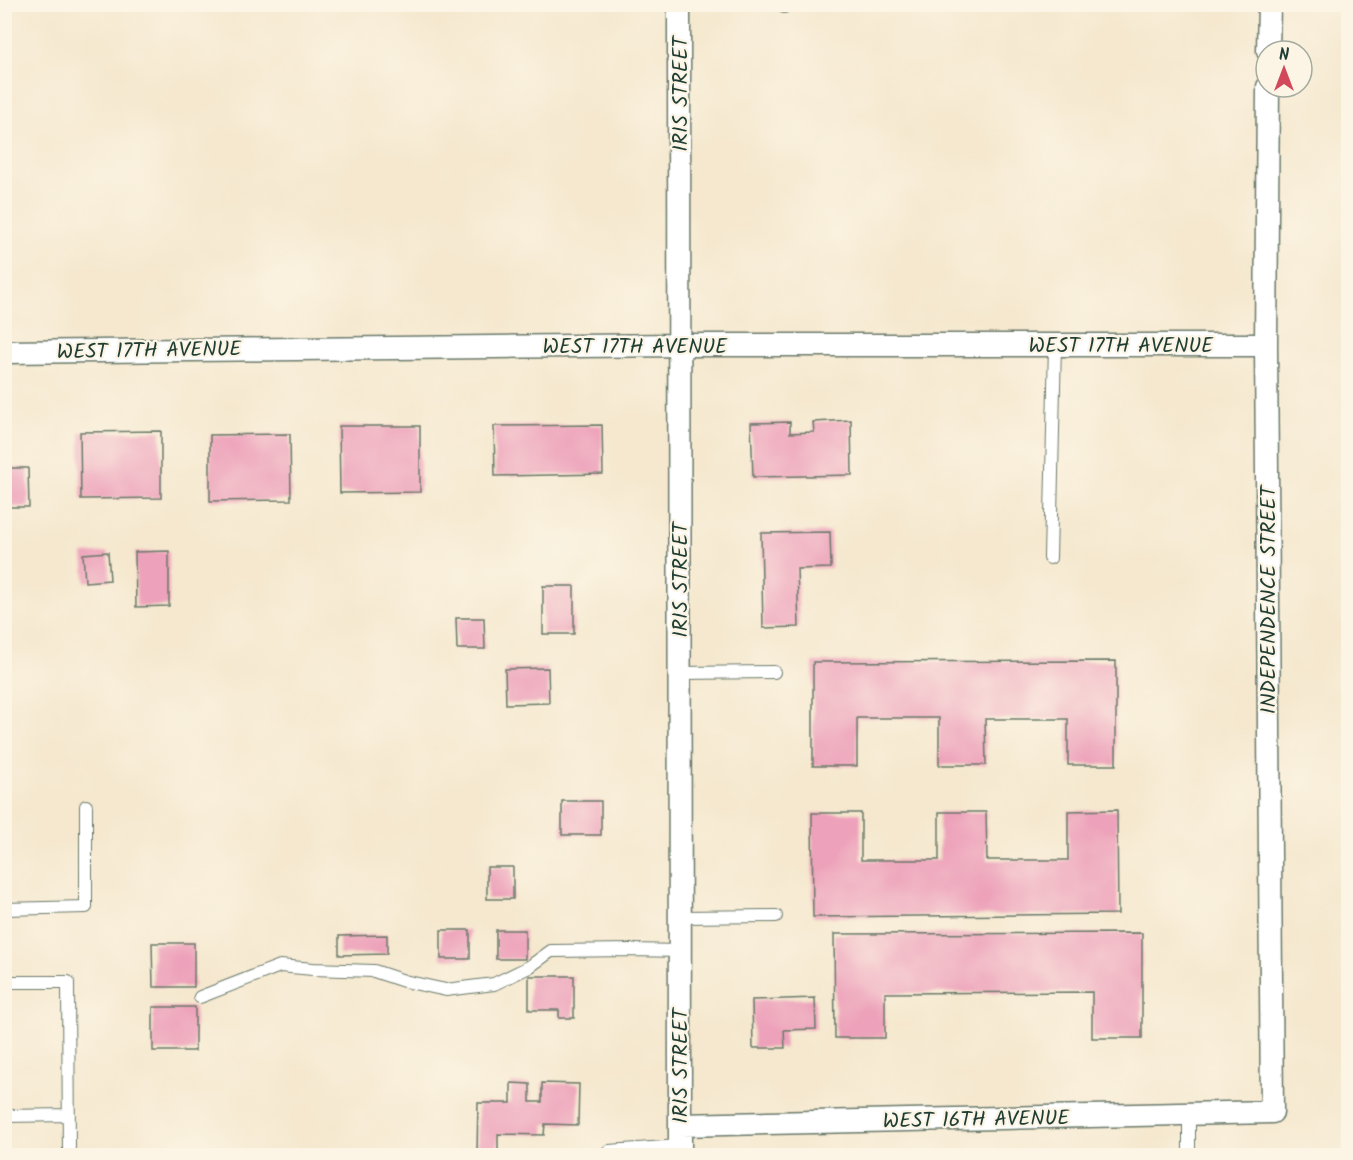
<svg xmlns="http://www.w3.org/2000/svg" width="1353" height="1160" font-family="Kalam,sans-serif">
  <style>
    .building { fill: #eda1ba }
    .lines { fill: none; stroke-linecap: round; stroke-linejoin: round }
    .lane-casing { stroke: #6a796a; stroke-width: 14 }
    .street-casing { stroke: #6a796a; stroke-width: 25 }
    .lane { stroke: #fff; stroke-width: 12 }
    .street { stroke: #fff; stroke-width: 22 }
    .labels { text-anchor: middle; stroke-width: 4.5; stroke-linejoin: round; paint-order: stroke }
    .street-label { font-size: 21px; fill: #1f3d34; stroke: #fcf5e5 }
  </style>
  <rect width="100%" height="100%" fill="#fcf5e5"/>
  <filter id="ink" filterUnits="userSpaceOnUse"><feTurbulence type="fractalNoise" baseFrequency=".0167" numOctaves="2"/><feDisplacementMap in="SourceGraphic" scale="12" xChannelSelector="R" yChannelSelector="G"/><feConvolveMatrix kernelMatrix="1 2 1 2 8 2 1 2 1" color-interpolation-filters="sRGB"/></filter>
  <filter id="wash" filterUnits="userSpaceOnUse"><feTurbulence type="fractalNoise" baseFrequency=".008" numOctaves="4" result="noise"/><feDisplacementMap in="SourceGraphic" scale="24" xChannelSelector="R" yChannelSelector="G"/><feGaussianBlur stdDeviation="1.35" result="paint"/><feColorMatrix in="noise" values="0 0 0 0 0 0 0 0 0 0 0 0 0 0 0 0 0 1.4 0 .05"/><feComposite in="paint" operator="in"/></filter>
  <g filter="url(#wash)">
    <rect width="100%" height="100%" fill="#f5e8cf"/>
    <g id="blocks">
      <!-- building -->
      <path class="building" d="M 851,420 L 852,475 L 753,477 L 751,423 L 790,422 L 790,433 L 814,432 L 813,422 Z
        M 602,425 L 603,474 L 495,476 L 494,426 Z
        M 339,426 L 420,426 L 420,492 L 340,493 Z
        M 161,431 L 161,498 L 81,499 L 80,432 Z
        M 290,434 L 291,500 L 210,501 L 210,435 Z
        M 4,468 L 28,468 L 29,507 L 4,507 Z
        M 830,532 L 831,568 L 797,569 L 799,627 L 763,628 L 761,533 Z
        M 169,551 L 169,606 L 136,607 L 135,552 Z
        M 108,552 L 110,580 L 85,582 L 83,554 Z
        M 543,586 L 574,586 L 574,634 L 543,634 Z
        M 456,618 L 484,618 L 485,649 L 457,649 Z
        M 1116,661 L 1116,765 L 1068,765 L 1068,719 L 985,719 L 986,765 L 939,765 L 939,718 L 857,718 L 857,766 L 813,766 L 813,662 Z
        M 548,668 L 549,703 L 506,704 L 505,669 Z
        M 562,801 L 601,801 L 601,835 L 562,835 Z
        M 1117,810 L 1118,914 L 813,917 L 812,813 L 861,813 L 861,860 L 939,860 L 939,812 L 986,812 L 987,860 L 1068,860 L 1068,811 Z
        M 487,867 L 513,867 L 513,899 L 487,899 Z
        M 441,930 L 470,930 L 470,959 L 441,959 Z
        M 496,930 L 525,930 L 525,959 L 496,959 Z
        M 1142,933 L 1142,1038 L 1092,1038 L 1092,992 L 885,993 L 885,1038 L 835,1038 L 834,934 Z
        M 387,935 L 387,954 L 339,955 L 339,936 Z
        M 152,943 L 194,943 L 194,987 L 153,987 Z
        M 529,976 L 574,976 L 574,1018 L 559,1018 L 559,1010 L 529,1010 Z
        M 815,998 L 816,1029 L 784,1030 L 785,1048 L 753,1048 L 752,1000 Z
        M 153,1007 L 195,1007 L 195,1051 L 153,1051 Z
        M 511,1083 L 530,1084 L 530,1102 L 542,1102 L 542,1083 L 579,1084 L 578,1125 L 545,1124 L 544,1135 L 498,1134 L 498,1151 L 477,1151 L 478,1103 L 511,1103 Z"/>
    </g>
  </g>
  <g filter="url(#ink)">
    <use href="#blocks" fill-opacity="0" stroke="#6a796a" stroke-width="1.5"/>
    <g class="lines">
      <!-- lane casing -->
      <g class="lane-casing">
        <path id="lane" d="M 784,4 L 784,7
          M 1050,558 L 1055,345
          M 680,673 L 774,672
          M 4,909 L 86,907 L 86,806
          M 680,917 L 776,916
          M 4,982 L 68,982 L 69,1156
          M 200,997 L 280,966 L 313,969 L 374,971 L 404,981 L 446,990 L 494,984 L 529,967 L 551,951 L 632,950 L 680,951
          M 1189,1114 L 1189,1156
          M 4,1116 L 69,1115
          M 603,1156 L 609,1151 L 680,1146"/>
      </g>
      <!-- street casing -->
      <g class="street-casing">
        <path id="street" d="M 679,4 L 680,1156
          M 1268,51 L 1269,4
          M 4,352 L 681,345 L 1266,345
          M 680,1125 L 1272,1112 L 1266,345 L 1268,87"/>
      </g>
      <!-- lane -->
      <use href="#lane" class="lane"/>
      <!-- street -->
      <use href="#street" class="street"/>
    </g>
  </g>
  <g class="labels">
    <!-- street labels -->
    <g class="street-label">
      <text transform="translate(680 94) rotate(-90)" y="7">IRIS STREET</text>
      <text x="1121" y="352">WEST 17TH AVENUE</text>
      <text x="635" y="353">WEST 17TH AVENUE</text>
      <text transform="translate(149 350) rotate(-1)" y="7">WEST 17TH AVENUE</text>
      <text transform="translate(680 580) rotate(-90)" y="7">IRIS STREET</text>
      <text transform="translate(1268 600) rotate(-90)" y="7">INDEPENDENCE STREET</text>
      <text transform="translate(680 1066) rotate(-90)" y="7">IRIS STREET</text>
      <text transform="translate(976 1119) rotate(-1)" y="7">WEST 16TH AVENUE</text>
    </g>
  </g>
  <!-- margin -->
  <rect width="1353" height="1160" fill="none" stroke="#fcf5e5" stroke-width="24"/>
  <!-- north arrow -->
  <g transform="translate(1284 69)"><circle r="28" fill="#fcf5e5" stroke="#a4ab9e" stroke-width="1.5"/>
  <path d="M0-4.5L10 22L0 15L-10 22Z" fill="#d1495b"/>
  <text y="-9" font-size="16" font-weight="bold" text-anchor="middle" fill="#1f3d34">N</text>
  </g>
</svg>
